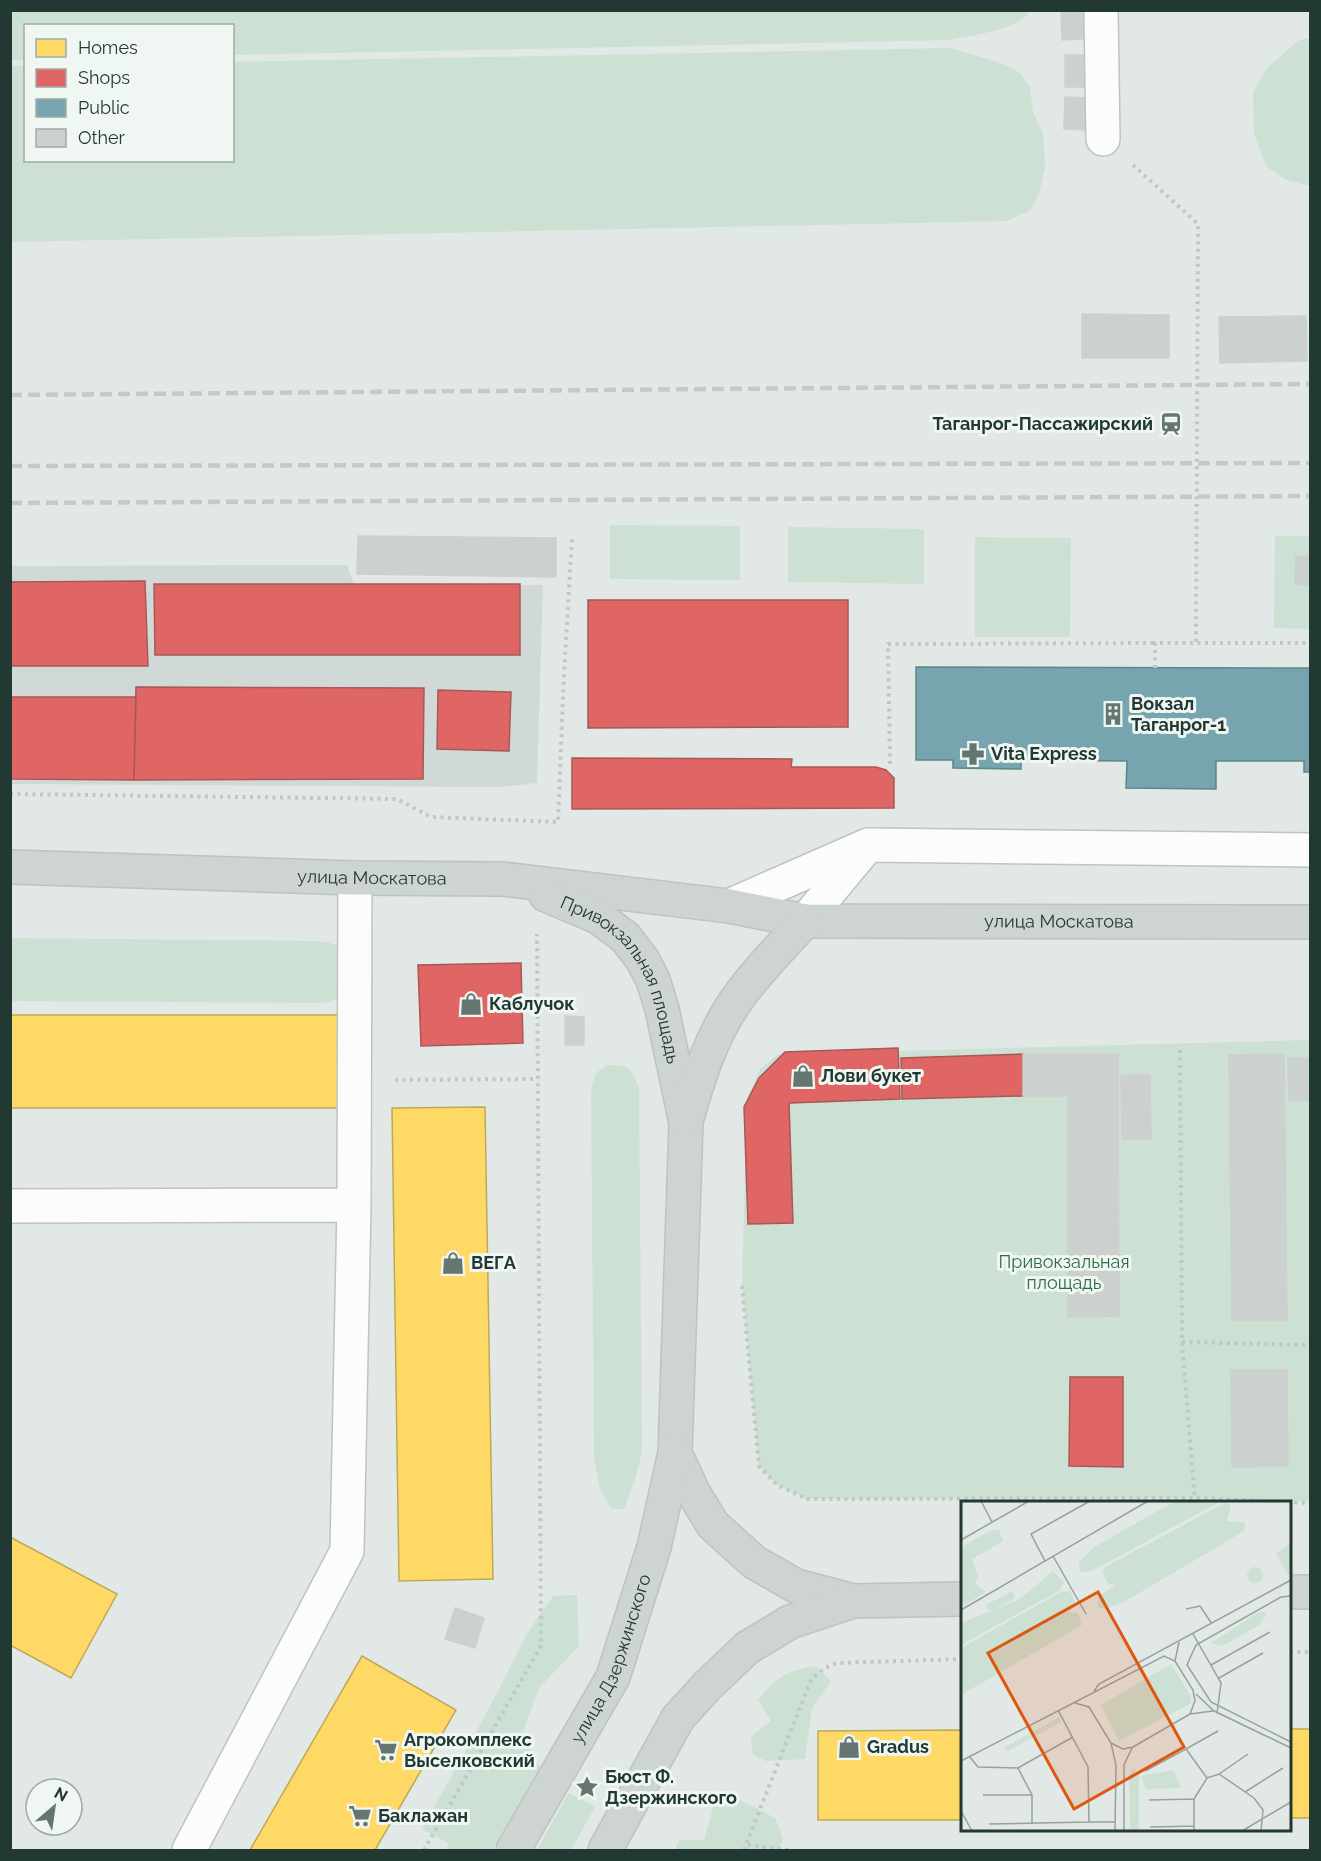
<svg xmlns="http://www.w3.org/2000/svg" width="1321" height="1861" font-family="Raleway,sans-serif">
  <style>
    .built { fill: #d0d9d5 }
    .green { fill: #cce0d3 }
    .homes { fill: #ffd966; stroke: #bda957; stroke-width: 1.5 }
    .shops { fill: #e06666; stroke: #a75857; stroke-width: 1.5 }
    .public { fill: #76a5af; stroke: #5d858a; stroke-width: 1.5 }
    .building { fill: #ccd1cf; stroke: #cbd1ce; stroke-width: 1.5 }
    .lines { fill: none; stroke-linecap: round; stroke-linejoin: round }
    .minor-casing { stroke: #bfc4c2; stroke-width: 36 }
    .major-casing { stroke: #bcc4c1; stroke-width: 36 }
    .path { stroke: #bfc8c4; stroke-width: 4; stroke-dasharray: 3 4.5; stroke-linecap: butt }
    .minor { stroke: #fbfcfb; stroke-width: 33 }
    .major { stroke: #cdd4d2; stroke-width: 33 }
    .rail { stroke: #c6c9c8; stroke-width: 4.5; stroke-dasharray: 12 6; stroke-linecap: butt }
    .labels { text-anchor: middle; stroke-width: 6; stroke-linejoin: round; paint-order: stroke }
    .poi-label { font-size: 18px; font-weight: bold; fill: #223933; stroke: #f0f7f3; text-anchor: start }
    .street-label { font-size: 18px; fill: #223933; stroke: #f0f7f3 }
    .park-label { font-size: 18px; fill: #2f6c49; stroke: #f0f7f3 }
    .inset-road { fill: none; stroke: #95a29e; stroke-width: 1.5 }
    .view { fill: #de570e; fill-opacity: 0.15; stroke: #de570e; stroke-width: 3 }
    .inset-edge { fill: none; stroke: #223933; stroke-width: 3 }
  </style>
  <rect width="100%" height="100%" fill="#e2e8e5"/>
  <!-- built -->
  <path class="built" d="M 347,565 L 354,585 L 543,585 L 537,783 L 501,787 L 11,784 L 11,566 Z"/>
  <!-- green -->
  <path class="green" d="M 10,11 L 11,10 L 1030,11 C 1019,31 970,35 949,40 L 233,55 L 232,26 L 26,26 L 25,60 L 11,60 Z
    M 1310,38 L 1310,186 L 1286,180 L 1266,166 L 1254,134 L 1253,93 L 1267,68 L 1299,40 Z
    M 950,48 L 1001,63 L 1019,72 L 1030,87 L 1033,112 L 1043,134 L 1045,167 L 1039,194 L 1030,210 L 1007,221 L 11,242 L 11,66 L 25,66 L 26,160 L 232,160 L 233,62 Z
    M 610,525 L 740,526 L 740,580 L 610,579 Z
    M 788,527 L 924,529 L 924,584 L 788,582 Z
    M 1275,536 L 1310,536 L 1310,629 L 1274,628 Z
    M 975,537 L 1071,538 L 1070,637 L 975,637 Z
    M 11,938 L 318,941 L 330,943 L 340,947 L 341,997 L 331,1001 L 321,1003 L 11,1001 Z
    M 1310,1040 L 1310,1501 L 1195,1498 L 807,1499 L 777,1485 L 759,1466 L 742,1286 L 747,1098 L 760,1069 L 779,1054 Z
    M 606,1065 C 629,1065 632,1067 639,1089 L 642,1452 L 635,1479 L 624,1509 L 611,1509 L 600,1489 L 594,1459 L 591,1091 L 595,1074 Z
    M 577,1595 L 579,1646 L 539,1688 L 522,1734 L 540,1768 L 492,1850 L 447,1850 L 448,1843 L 422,1829 L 487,1712 L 527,1634 L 553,1596 Z
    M 816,1666 L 831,1681 L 812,1708 L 805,1759 L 766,1761 L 753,1755 L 751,1737 L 771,1721 L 758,1700 C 778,1676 785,1671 816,1666 Z
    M 569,1793 L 595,1807 L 571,1850 L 537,1850 Z
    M 740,1800 L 775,1818 L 783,1838 L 779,1850 L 675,1850 L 679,1840 L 704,1840 L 715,1801 Z"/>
  <!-- homes -->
  <path class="homes" d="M 10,1015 L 338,1015 L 338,1108 L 10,1108 Z
    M 485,1107 L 493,1579 L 399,1581 L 392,1108 Z
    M 10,1537 L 117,1594 L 71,1678 L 10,1645 Z
    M 362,1656 L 456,1710 L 375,1850 L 250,1850 Z
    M 1290,1729 L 1310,1729 L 1310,1818 L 1290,1818 Z
    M 962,1730 L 962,1820 L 818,1820 L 818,1731 Z"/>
  <!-- shops -->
  <path class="shops" d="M 145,581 L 148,666 L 10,666 L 10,582 Z
    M 154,584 L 520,584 L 520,655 L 155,655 Z
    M 588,600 L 848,600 L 848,727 L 588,728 Z
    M 136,687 L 424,688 L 423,779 L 134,780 Z
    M 438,690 L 511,692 L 509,751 L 437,749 Z
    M 10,697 L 136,697 L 134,780 L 10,779 Z
    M 572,758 L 792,759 L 791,767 L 876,767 L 886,770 L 894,778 L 894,808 L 572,809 Z
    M 521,963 L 523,1043 L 421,1046 L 418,965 Z
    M 898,1048 L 900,1099 L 789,1103 L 793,1223 L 748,1224 L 744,1107 L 759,1078 L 785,1052 Z
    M 1023,1054 L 1023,1096 L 902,1099 L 901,1058 Z
    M 1070,1377 L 1123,1377 L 1123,1467 L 1069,1466 Z"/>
  <!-- public -->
  <path class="public" d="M 916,667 L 1310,668 L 1310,772 L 1304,772 L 1304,761 L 1216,761 L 1216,789 L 1126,788 L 1127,761 L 1021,760 L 1021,769 L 953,768 L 953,760 L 916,760 Z"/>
  <!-- building -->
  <path class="building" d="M 1061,10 L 1091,10 L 1092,38 L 1062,40 Z
    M 1065,55 L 1087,55 L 1087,87 L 1065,87 Z
    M 1065,97 L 1091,98 L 1090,130 L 1064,129 Z
    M 1082,314 L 1169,315 L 1169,358 L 1082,358 Z
    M 1306,316 L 1307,361 L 1220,363 L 1219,317 Z
    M 358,536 L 556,538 L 556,577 L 357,574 Z
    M 1296,556 L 1310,557 L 1310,585 L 1295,584 Z
    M 565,1016 L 584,1017 L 584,1045 L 565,1045 Z
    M 1023,1054 L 1118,1054 L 1119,1316 L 1068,1317 L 1068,1096 L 1023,1096 Z
    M 1284,1054 L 1287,1320 L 1232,1320 L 1229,1055 Z
    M 1288,1058 L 1310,1058 L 1310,1100 L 1289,1101 Z
    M 1121,1075 L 1150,1075 L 1151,1139 L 1122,1139 Z
    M 1231,1370 L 1287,1370 L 1288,1466 L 1232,1467 Z
    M 455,1608 L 484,1618 L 475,1648 L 445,1639 Z"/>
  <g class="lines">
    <!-- minor casing -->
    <g class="minor-casing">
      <path id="minor" d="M 1101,10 L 1103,139
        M 729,906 L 868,845 L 1310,850
        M 805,921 L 863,851
        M 10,1206 L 354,1205
        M 189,1850 L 347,1551 L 354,1205 L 355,878"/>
    </g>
    <!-- major casing -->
    <g class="major-casing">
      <g id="major">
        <path id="s1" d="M 10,867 L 355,878 L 502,879 L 729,906 L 805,921 L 1310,922"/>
        <path id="s2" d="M 546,895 L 598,917 L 625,937 L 642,959 L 653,980 L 662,1009 L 686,1123 L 675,1453 L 693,1492 L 713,1525 L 754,1562 L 796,1586 L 853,1601 L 962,1599"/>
        <path d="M 687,1118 C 698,1079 711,1037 735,1002 C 755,973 781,947 805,921"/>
        <path d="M 1290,1592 L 1310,1592"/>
        <path id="s3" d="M 513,1850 L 613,1677 L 654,1547 L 675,1453"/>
        <path d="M 605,1850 L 678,1718 L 708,1685 L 747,1648 L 790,1622 L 853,1601"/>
      </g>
    </g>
    <!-- path -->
    <path class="path" d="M 1133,165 L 1198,224 L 1196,644
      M 1155,668 L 1155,643 L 1310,643
      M 890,764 L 888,644 L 1155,643
      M 10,794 L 397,799 L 431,817 L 558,822 L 564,674 L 572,538
      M 1180,1050 L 1182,1342 L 1195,1502
      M 395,1080 L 538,1079
      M 742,1286 L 759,1466 L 777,1485 L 807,1499 L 1195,1498 L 1310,1503
      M 1182,1342 L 1310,1345
      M 1290,1652 L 1310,1652
      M 748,1845 L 788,1850
      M 424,1850 L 541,1646 L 537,934
      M 744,1850 L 810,1682 C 818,1672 826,1666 838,1663 L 962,1659"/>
    <!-- minor -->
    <use href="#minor" class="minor"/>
    <!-- major -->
    <use href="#major" class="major"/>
    <!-- rail -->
    <path class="rail" d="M 10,395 L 1310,384
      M 10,466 L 1310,463
      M 10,503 L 1310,496"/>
  </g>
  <!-- icons -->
  <defs>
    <g id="station-bare" transform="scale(1.8)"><path d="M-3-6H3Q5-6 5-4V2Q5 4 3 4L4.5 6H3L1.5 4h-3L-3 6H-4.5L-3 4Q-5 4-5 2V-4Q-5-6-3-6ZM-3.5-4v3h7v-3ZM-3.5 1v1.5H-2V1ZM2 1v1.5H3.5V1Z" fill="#657671" stroke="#f0f7f3" stroke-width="2.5" paint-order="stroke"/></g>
    <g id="building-bare" transform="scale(1.8)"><path d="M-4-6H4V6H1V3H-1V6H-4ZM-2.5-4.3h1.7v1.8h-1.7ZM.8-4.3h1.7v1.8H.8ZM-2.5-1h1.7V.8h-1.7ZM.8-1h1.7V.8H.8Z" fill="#657671" stroke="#f0f7f3" stroke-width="2.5" paint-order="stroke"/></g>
    <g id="pharmacy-bare" transform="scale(1.8)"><path d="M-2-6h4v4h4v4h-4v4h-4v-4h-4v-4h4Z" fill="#657671" stroke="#f0f7f3" stroke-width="2.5" paint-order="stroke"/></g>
    <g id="shop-bare" transform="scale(1.8)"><path d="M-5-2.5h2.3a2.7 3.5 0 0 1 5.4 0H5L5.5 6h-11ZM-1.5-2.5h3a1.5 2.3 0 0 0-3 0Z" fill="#657671" stroke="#f0f7f3" stroke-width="2.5" paint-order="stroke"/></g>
    <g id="supermarket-bare" transform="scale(1.8)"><path d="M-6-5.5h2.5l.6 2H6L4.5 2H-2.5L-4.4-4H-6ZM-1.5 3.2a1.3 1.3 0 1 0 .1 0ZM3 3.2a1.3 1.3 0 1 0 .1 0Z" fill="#657671" stroke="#f0f7f3" stroke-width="2.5" paint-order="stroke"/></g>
    <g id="sight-bare" transform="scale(1.8)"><path d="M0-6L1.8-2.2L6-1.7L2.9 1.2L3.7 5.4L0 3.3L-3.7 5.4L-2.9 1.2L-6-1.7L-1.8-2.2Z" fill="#657671" stroke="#f0f7f3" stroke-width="2.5" paint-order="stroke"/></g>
  </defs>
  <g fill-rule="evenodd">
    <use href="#station-bare" x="1171" y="424"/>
    <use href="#building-bare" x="1113" y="714"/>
    <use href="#pharmacy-bare" x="973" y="754"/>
    <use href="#shop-bare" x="471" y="1004"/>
    <use href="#shop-bare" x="803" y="1076"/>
    <use href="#shop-bare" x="453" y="1263"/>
    <use href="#shop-bare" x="849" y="1747"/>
    <use href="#supermarket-bare" x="386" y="1750"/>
    <use href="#sight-bare" x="587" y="1787"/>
    <use href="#supermarket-bare" x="360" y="1816"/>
  </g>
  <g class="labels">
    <!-- poi labels -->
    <g class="poi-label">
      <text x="1153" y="430" text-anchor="end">Таганрог-Пассажирский</text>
      <text x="1131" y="710">Вокзал<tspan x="1131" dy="21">Таганрог-1</tspan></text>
      <text x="991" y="760">Vita Express</text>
      <text x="489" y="1010">Каблучок</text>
      <text x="821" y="1082">Лови букет</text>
      <text x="471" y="1269">ВЕГА</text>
      <text x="404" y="1746">Агрокомплекс<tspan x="404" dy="21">Выселковский</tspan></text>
      <text x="867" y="1753">Gradus</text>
      <text x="605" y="1783">Бюст Ф.<tspan x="605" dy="21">Дзержинского</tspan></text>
      <text x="378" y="1822">Баклажан</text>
    </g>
    <!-- street labels -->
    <g class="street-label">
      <text dy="6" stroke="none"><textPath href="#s1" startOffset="362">улица Москатова</textPath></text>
      <text dy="6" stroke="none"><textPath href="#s1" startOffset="1052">улица Москатова</textPath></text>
      <text dy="6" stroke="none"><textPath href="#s2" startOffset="122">Привокзальная площадь</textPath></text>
      <text dy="6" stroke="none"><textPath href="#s3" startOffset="216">улица Дзержинского</textPath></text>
    </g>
    <!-- park labels -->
    <g class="park-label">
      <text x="1064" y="1268">Привокзальная<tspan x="1064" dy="21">площадь</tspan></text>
    </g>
  </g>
  <!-- overview -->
  <g transform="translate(961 1501)">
    <rect width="330" height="330" fill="#e2e8e5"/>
    <path d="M 214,0 L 260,0 L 131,70 L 119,71 L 118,61 L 132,47 ZM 264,2 L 270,4 L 266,20 L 284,22 L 283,30 L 163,101 L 142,108 L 137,106 L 137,96 L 154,84 L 147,82 L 141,71 L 144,66 ZM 31,29 L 38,29 L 42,40 L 11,58 L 17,75 L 14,82 L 25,91 L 4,104 L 0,98 L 0,46 ZM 330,41 L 330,73 L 327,73 L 315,53 ZM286 74a8 8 0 1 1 16 0a8 8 0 1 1-16 0ZM 92,70 L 103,81 L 99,89 L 0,144 L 0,122 L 59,98 ZM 51,90 L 54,97 L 29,111 L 25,104 ZM 109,90 L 114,101 L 108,112 L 117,112 L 121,124 L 0,194 L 0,147 L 100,91 ZM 300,110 L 305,112 L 300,123 L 261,145 L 250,142 ZM 210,163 L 230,196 L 230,202 L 158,240 L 140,204 ZM 99,216 L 100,221 L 47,250 L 43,247 ZM 172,268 L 178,272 L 178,330 L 169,329 L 168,274 ZM 212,269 L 220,287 L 185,288 L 180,275 Z" fill="#cce0d3"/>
    <path class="inset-road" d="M 20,0 L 31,21M 0,39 L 68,0M 92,55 L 125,113M 84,60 L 70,33 L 129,0M 330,95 L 320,96 L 235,144 L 226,164 L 250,201 L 330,241M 225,108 L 239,105 L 251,123M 0,109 L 187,0M 232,133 L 260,182 L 256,212M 214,160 L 218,141M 250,164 L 309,131M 258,177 L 302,152M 133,190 L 138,183 L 330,79M 235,193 L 253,210 L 330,247M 114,202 L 128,206 L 150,242 L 155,264 L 154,330M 97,209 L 127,266 L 128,321 L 154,321M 150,242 L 162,248 L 172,246 L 229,213 L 252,210M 225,248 L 257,230M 8,255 L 17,266 L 57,267 L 112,236M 0,260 L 203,155 L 214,160 L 232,189 L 234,200 L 229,213M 57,267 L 71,294 L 71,322M 184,270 L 225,248 L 246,277 L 233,298M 258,273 L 287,253M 246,277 L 258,273 L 293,297 L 302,309 L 300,330M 284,291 L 322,267M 22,294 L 71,294M 188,299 L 233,298 L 233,330M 0,310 L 11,330M 28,323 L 128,321M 189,326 L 233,325M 163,330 L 163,264 L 171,247M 281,330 L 330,301"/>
    <path class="view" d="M 137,91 L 223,246 L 113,308 L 27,152 Z"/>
    <rect width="330" height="330" class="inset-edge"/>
  </g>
  <!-- border -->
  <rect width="1321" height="1861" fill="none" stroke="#223933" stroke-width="24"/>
  <!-- legend -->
  <rect x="24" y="24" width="210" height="138" fill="#f0f7f3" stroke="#9eaba6" stroke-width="1.5"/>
  <rect x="36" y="39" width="30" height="18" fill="#ffd966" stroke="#9eaba6" stroke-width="1.5"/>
  <text x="78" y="54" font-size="18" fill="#223933">Homes</text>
  <rect x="36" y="69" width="30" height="18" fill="#e06666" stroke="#9eaba6" stroke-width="1.5"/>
  <text x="78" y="84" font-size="18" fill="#223933">Shops</text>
  <rect x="36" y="99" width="30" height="18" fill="#76a5af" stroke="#9eaba6" stroke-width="1.5"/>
  <text x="78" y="114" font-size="18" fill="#223933">Public</text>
  <rect x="36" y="129" width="30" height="18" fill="#ccd1cf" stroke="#9eaba6" stroke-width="1.5"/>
  <text x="78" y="144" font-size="18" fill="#223933">Other</text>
  <!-- north arrow -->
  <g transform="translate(54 1807) rotate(29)"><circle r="28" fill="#f0f7f3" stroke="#9eaba6" stroke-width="1.5"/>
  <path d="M0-4.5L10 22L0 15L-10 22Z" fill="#657671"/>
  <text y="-9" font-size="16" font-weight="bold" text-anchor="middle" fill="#223933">N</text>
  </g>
</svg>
